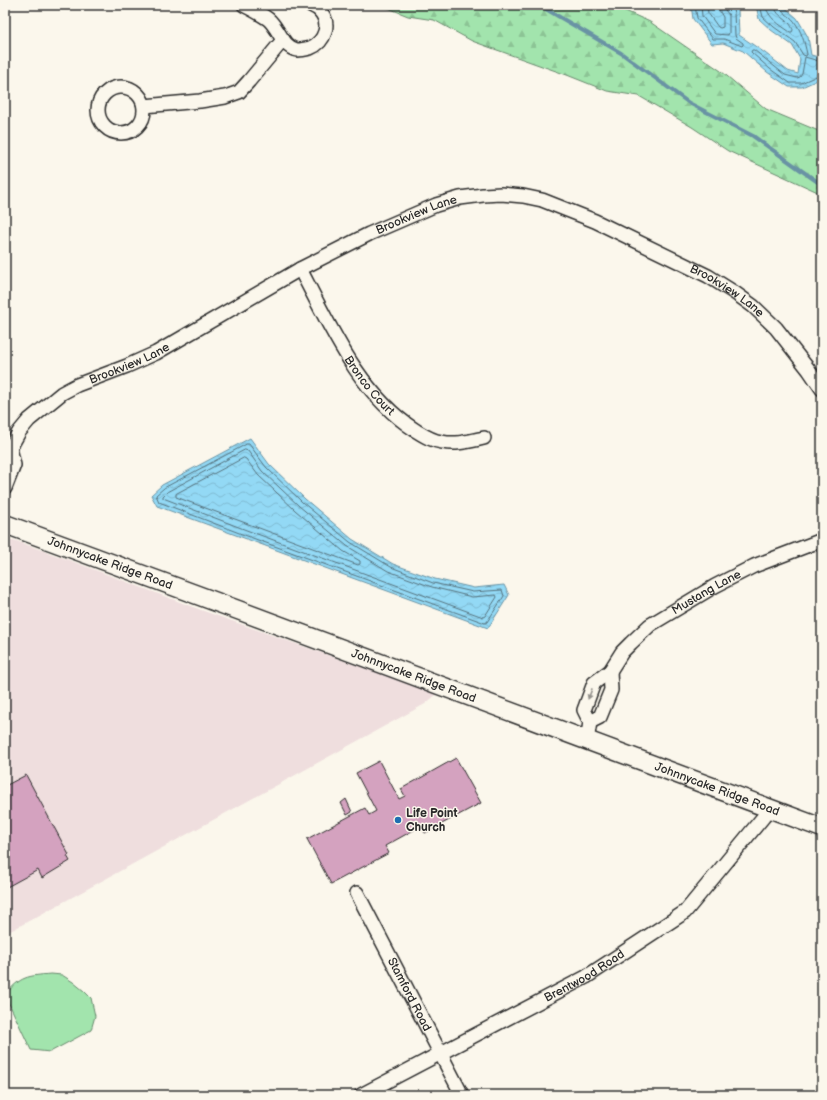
<svg xmlns="http://www.w3.org/2000/svg" width="827" height="1100" font-family="'Balsamiq Sans',sans-serif">
  <style>
    .built { fill: #efdede }
    .forest { fill: url(#forest-firs); stroke: #66886c }
    .pitch { fill: #a2e4ad; stroke: #66886c }
    .water { fill: url(#water-waves); stroke: #6993a4 }
    .lines { fill: none; stroke-linecap: round; stroke-linejoin: round }
    .shore { stroke: #55717c; stroke-width: 1 }
    .stream { stroke: #6993a4; stroke-width: 4 }
    .building { fill: #d4a2bf; stroke: #2b2b2b }
    .minor-casing { stroke: #2b2b2b; stroke-width: 16 }
    .secondary-casing { stroke: #2b2b2b; stroke-width: 21 }
    .minor { stroke: #fbf7ec; stroke-width: 13 }
    .secondary { stroke: #fbf7ec; stroke-width: 18 }
    .oneway { fill: #93918c }
    .poi-dot { fill: #1f6fb2; stroke: #fbf7ec; stroke-width: 1.5 }
    .labels { text-anchor: middle; stroke-width: 3; stroke-linejoin: round; paint-order: stroke }
    .street-label { font-size: 12px; fill: #2b2b2b; stroke: #fbf7ec }
    .poi-label { font-size: 12px; font-weight: bold; fill: #2b2b2b; stroke: #fbf7ec; text-anchor: start }
  </style>
  <defs>
    <pattern id="forest-firs" width="22" height="20" patternUnits="userSpaceOnUse"><rect width="22" height="20" fill="#a2e4ad"/><path d="M5 1l3.5 6h-7zM16 11l3.5 6h-7z" fill="#8cc495"/></pattern>
    <pattern id="water-waves" width="16" height="10" patternUnits="userSpaceOnUse"><rect width="16" height="10" fill="#93d9f5"/><path d="M0 5q4-4 8 0t8 0" fill="none" stroke="#7fbad2"/></pattern>
  </defs>
  <rect width="100%" height="100%" fill="#fbf7ec"/>
  <filter id="ink" filterUnits="userSpaceOnUse"><feTurbulence type="fractalNoise" baseFrequency=".025" numOctaves="2"/><feDisplacementMap in="SourceGraphic" scale="8" xChannelSelector="R" yChannelSelector="G"/><feConvolveMatrix kernelMatrix="1 2 1 2 8 2 1 2 1" color-interpolation-filters="sRGB"/></filter>
  <g filter="url(#ink)">
    <!-- built -->
    <path class="built" d="M 14,540 L 69,560 L 201,610 L 437,694 L 425,704 L 5,934 L 5,543 Z"/>
    <!-- forest -->
    <path class="forest" d="M 381,5 L 612,5 L 650,22 L 721,71 L 766,109 L 821,132 L 822,135 L 822,194 L 728,151 L 692,127 L 639,96 L 607,91 L 567,75 L 472,41 L 434,20 L 408,16 Z"/>
    <!-- pitch -->
    <path class="pitch" d="M 51,974 L 62,975 L 73,982 L 84,991 L 91,998 L 95,1016 L 91,1030 L 50,1052 L 31,1050 L 5,995 C 21,976 27,976 51,974 Z"/>
    <!-- water -->
    <path class="water" d="M 691,5 L 732,5 L 738,10 L 739,35 L 765,53 L 788,71 L 798,74 L 800,59 L 792,45 L 771,30 L 759,19 L 756,5 L 782,5 L 797,18 L 808,37 L 811,55 L 822,58 L 822,78 L 802,87 L 789,87 L 767,72 L 743,51 L 723,43 L 712,44 L 693,19 Z
      M 250,438 L 269,464 L 305,499 L 352,539 L 393,564 L 435,579 L 474,588 L 504,585 L 509,595 L 488,628 L 157,506 L 151,495 L 162,485 Z"/>
    <g class="lines">
      <!-- shore -->
      <path class="shore" d="M 695,5 L 697,18 L 713,39 L 724,39 L 742,46 L 743,45 L 743,43 L 736,38 L 735,35 L 734,12 L 730,8 L 730,5
        M 701,5 L 702,16 L 715,34 L 728,35 L 729,33 L 729,15 L 725,10 L 725,5
        M 707,5 L 708,13 L 718,27 L 720,28 L 723,27 L 723,17 L 720,12 L 719,5
        M 760,5 L 763,17 L 774,27 L 795,42 L 803,55 L 806,56 L 807,54 C 804,41 802,32 794,21 C 790,15 780,13 780,5
        M 765,5 C 769,19 779,24 790,32 L 792,32 L 793,30 C 793,29 790,24 790,24 C 784,17 775,15 775,5
        M 822,62 L 805,57 L 802,74 L 800,77 L 797,78 L 785,75 L 754,50 L 752,50 L 751,52 L 752,53 L 770,69 L 790,83 L 801,83 L 819,75 L 822,74
        M 247,444 L 249,444 L 266,467 L 302,502 L 350,542 L 391,567 L 433,583 L 473,592 L 502,590 L 504,596 L 487,622 L 485,623 L 247,536 L 159,502 L 156,495 L 164,488 Z
        M 245,450 L 248,451 L 262,471 L 299,506 L 347,546 L 388,571 L 432,587 L 472,597 L 496,595 L 497,597 L 485,616 L 483,617 L 249,531 L 163,498 L 163,496 L 167,492 Z
        M 244,458 L 246,459 L 258,475 L 295,510 L 343,551 L 360,561 L 360,564 L 358,565 L 176,497 L 176,494 Z"/>
      <!-- stream -->
      <path class="stream" d="M 539,5 L 621,53 L 689,103 L 753,136 L 822,185"/>
    </g>
    <!-- building -->
    <path class="building" d="M 456,758 L 481,803 L 425,833 L 421,826 L 385,846 L 389,853 L 331,884 L 307,839 L 365,808 L 369,815 L 376,811 L 356,773 L 379,761 L 399,799 L 405,796 L 401,789 Z
      M 26,775 L 69,855 L 67,856 L 70,861 L 42,878 L 38,870 L 5,888 L 5,786 Z
      M 346,799 L 352,812 L 347,815 L 341,803 Z"/>
    <g class="lines">
      <!-- minor casing -->
      <g class="minor-casing">
        <g id="minor">
          <path d="M 244,5 C 251,9 261,14 268,19 C 279,28 282,47 297,50 C 301,50 306,49 310,48 C 325,42 332,23 319,10 C 317,8 314,7 311,5"/>
          <circle cx="121" cy="110" r="23"/>
          <path d="M 144,106 L 200,101 L 225,97 L 239,92 L 249,81 L 283,40"/>
          <path id="s1" d="M 300,269 C 330,326 359,394 415,430 C 423,435 432,441 442,442 C 456,445 470,441 484,438"/>
          <path id="s2" d="M 5,451 L 10,448 L 19,432 L 29,420 L 62,393 L 77,385 L 127,366 L 156,353 L 300,269 L 369,234 L 436,205 L 460,198 L 483,195 L 501,194 L 523,196 L 542,200 L 595,221 L 708,276 L 735,293 L 753,306 L 776,328 L 809,370 L 822,389"/>
          <path d="M 5,488 L 14,465 L 10,448"/>
          <path d="M 590,722 L 600,717 L 611,690 L 610,671"/>
          <path id="s3" d="M 587,741 L 590,722 L 584,710 L 594,683 L 610,671 L 622,652 L 631,643 L 650,625 L 715,586 L 754,566 L 822,540"/>
          <path id="s4" d="M 357,893 L 462,1095"/>
          <path id="s5" d="M 361,1095 L 586,977 L 685,912 L 770,809"/>
        </g>
      </g>
      <!-- secondary casing -->
      <g class="secondary-casing">
        <g id="secondary">
          <path id="s6" d="M 5,524 L 238,610 L 822,828"/>
        </g>
      </g>
      <!-- minor -->
      <use href="#minor" class="minor"/>
      <!-- secondary -->
      <use href="#secondary" class="secondary"/>
    </g>
    <!-- one-way arrows -->
    <defs><path id="oneway-solid" d="M-6-.8H1V-3.2L6.5 0L1 3.2V.8H-6Z"/></defs>
    <use class="oneway" href="#oneway-solid" transform="translate(590 694) rotate(111)"/>
  </g>
  <!-- markers -->
  <circle class="poi-dot" cx="398" cy="820" r="4"/>
  <g class="labels">
    <!-- street labels -->
    <g class="street-label">
      <text dy="4" stroke="none"><textPath href="#s2" startOffset="480">Brookview Lane</textPath></text>
      <text dy="4" stroke="none"><textPath href="#s2" startOffset="816">Brookview Lane</textPath></text>
      <text dy="4" stroke="none"><textPath href="#s2" startOffset="156">Brookview Lane</textPath></text>
      <text dy="4" stroke="none"><textPath href="#s1" startOffset="136">Bronco Court</textPath></text>
      <text dy="4" stroke="none"><textPath href="#s6" startOffset="112">Johnnycake Ridge Road</textPath></text>
      <text dy="4" stroke="none"><textPath href="#s3" startOffset="208">Mustang Lane</textPath></text>
      <text dy="4" stroke="none"><textPath href="#s6" startOffset="436">Johnnycake Ridge Road</textPath></text>
      <text dy="4" stroke="none"><textPath href="#s6" startOffset="760">Johnnycake Ridge Road</textPath></text>
      <text dy="4" stroke="none"><textPath href="#s5" startOffset="253">Brentwood Road</textPath></text>
      <text dy="4" stroke="none"><textPath href="#s4" startOffset="114">Stamford Road</textPath></text>
    </g>
    <!-- poi labels -->
    <g class="poi-label">
      <text x="406" y="817">Life Point<tspan x="406" dy="14">Church</tspan></text>
    </g>
  </g>
  <!-- margin -->
  <rect width="827" height="1100" fill="none" stroke="#fbf7ec" stroke-width="20"/>
  <rect x="10" y="10" width="807" height="1080" fill="none" stroke="#2b2b2b" stroke-width="1.5" filter="url(#ink)"/>
</svg>
